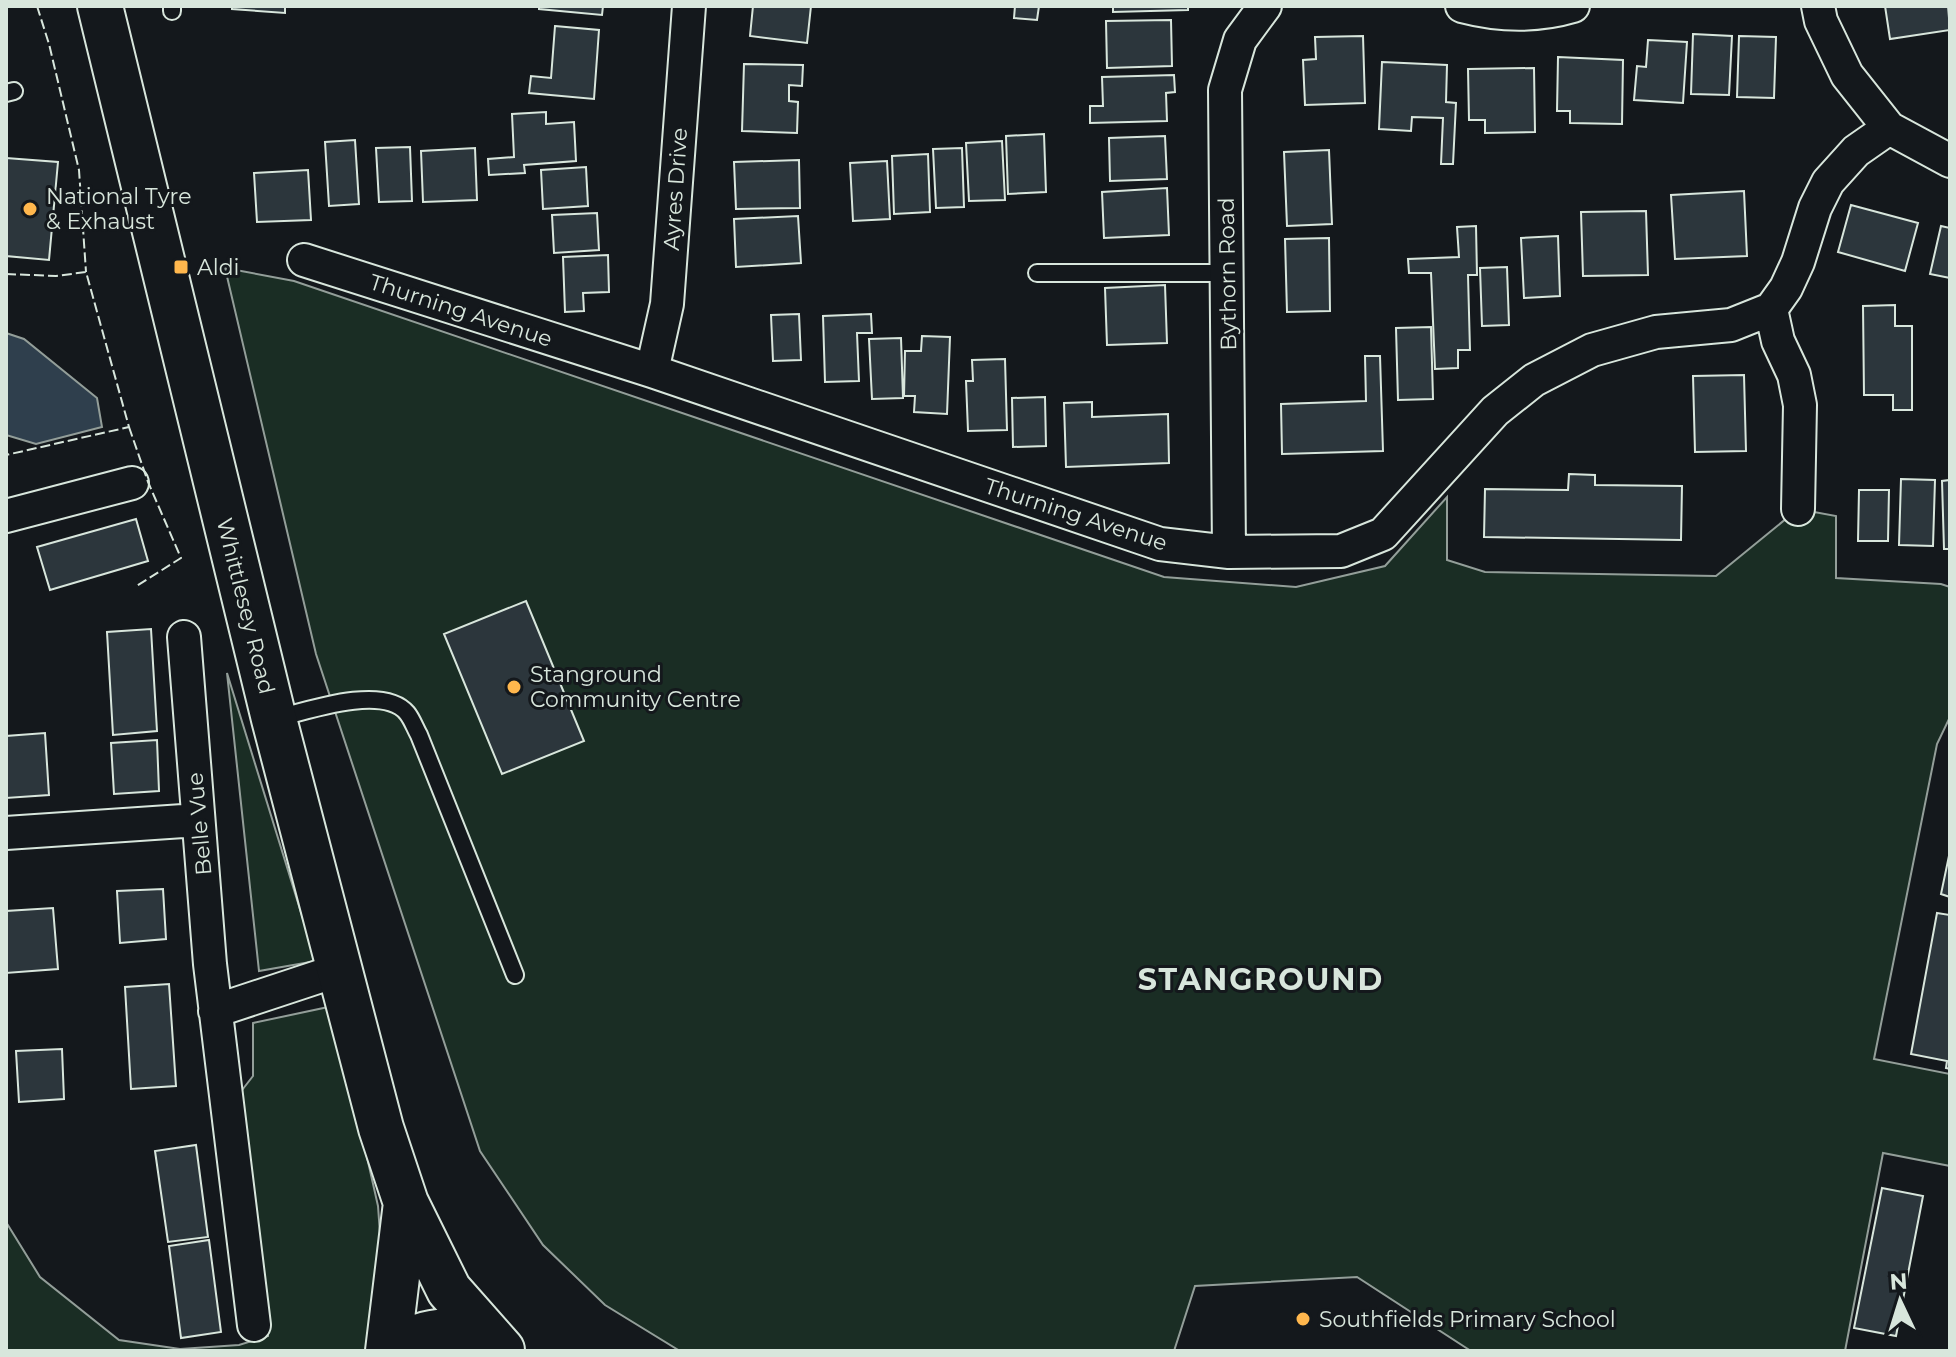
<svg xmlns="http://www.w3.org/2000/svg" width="1956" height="1357" font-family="Montserrat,sans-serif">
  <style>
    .green { fill: #1a2d24; stroke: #939e99; stroke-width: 2 }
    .water { fill: #2f3f4d; stroke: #939e99; stroke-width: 2 }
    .building { fill: #2c363c; stroke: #d8e6dc; stroke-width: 2 }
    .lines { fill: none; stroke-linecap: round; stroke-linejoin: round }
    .lane-casing { stroke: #d8e6dc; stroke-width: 20 }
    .street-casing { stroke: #d8e6dc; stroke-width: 36 }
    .primary-casing { stroke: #d8e6dc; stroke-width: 48 }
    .lane { stroke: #14181c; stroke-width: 16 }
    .street { stroke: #14181c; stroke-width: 32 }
    .primary { stroke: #14181c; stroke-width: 44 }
    .fence { stroke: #d8e6dc; stroke-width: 2; stroke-dasharray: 10 4; stroke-linecap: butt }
    .poi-dot { fill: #ffb74d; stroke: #14181c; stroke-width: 3 }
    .labels { text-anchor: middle; stroke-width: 6; stroke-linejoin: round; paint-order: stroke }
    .street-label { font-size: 22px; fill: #d8e6dc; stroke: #14181c }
    .poi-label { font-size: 22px; fill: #d8e6dc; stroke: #14181c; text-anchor: start }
    .district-label { font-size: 30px; font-weight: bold; letter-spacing: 2px; fill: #d8e6dc; stroke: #14181c }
  </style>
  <rect width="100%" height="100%" fill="#14181c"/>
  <!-- green -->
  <path class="green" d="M 225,268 L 294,281 L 1164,577 L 1296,587 L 1385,566 L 1447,497 L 1447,560 L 1485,572 L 1716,576 L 1798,509 L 1836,516 L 1836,578 L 1941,584 L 1950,587 L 1950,717 L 1937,744 L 1874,1059 L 1950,1074 L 1950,1166 L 1883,1153 L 1845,1351 L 1471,1351 L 1357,1277 L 1195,1286 L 1174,1351 L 680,1351 L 605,1305 L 543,1245 L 480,1151 L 316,654 Z
    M 227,673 L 316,961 L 259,971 Z
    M 333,1006 L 378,1206 L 383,1275 L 368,1351 L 6,1351 L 6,1222 L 40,1277 L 119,1340 L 180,1349 L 239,1345 L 268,1336 L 239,1094 L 253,1076 L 253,1023 Z"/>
  <!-- water -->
  <path class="water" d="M 6,333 L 24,339 L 97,398 L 102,427 L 36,444 L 6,435 Z"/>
  <!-- building -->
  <path class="building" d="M 232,6 L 285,6 L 285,13 L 232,9 Z
    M 539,6 L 603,6 L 602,15 L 539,9 Z
    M 753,6 L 811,6 L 807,43 L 750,36 Z
    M 1015,6 L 1039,6 L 1037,20 L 1014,18 Z
    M 1113,6 L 1188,6 L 1188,10 L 1113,12 Z
    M 1885,6 L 1948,6 L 1950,30 L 1890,39 Z
    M 1171,20 L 1172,66 L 1107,68 L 1106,21 Z
    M 555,26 L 599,30 L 594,99 L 529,93 L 531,76 L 551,78 Z
    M 1693,34 L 1732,36 L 1729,95 L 1691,94 Z
    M 1363,36 L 1365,103 L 1305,105 L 1303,60 L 1316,59 L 1315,37 Z
    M 1739,36 L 1776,37 L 1774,98 L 1737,97 Z
    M 1648,40 L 1687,42 L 1683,103 L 1634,100 L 1637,66 L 1646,67 Z
    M 1558,57 L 1623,60 L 1622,124 L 1570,123 L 1570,111 L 1557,111 Z
    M 1382,62 L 1447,65 L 1446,102 L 1456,103 L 1453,164 L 1441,164 L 1443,118 L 1412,117 L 1411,131 L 1379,129 Z
    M 744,64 L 803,65 L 802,86 L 789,85 L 789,101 L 798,102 L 797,133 L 742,131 Z
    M 1534,68 L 1535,132 L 1485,133 L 1485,120 L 1469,120 L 1468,69 Z
    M 1174,75 L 1175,92 L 1166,93 L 1167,121 L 1090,123 L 1090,106 L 1103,106 L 1102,77 Z
    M 546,112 L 546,124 L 574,122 L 576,161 L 524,165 L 525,173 L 489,175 L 488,159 L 514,157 L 512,114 Z
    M 1044,134 L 1046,192 L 1008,194 L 1006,136 Z
    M 1165,136 L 1167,179 L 1110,181 L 1109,138 Z
    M 355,140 L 359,204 L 329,206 L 325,142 Z
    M 1002,141 L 1005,200 L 969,201 L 966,143 Z
    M 410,147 L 412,201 L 379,202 L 376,148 Z
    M 475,148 L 477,200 L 423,202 L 421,151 Z
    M 962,148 L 964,207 L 936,208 L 933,149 Z
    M 1329,150 L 1332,224 L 1287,226 L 1284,152 Z
    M 928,154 L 930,212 L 894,214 L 892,156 Z
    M 6,158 L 58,162 L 49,260 L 6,256 Z
    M 799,160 L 800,208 L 736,209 L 734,162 Z
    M 887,161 L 890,219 L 853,221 L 850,163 Z
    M 586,167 L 588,206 L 543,209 L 541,170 Z
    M 308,170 L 311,220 L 257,222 L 254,173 Z
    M 1167,188 L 1169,235 L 1104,238 L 1102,192 Z
    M 1744,191 L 1747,256 L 1675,259 L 1671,195 Z
    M 1851,205 L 1918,223 L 1905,271 L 1838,252 Z
    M 1646,211 L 1648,275 L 1583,276 L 1581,212 Z
    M 597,213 L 599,250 L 554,253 L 552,215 Z
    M 798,216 L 801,263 L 736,267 L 734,219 Z
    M 1476,226 L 1477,275 L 1468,275 L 1470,350 L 1458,350 L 1458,368 L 1435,369 L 1431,273 L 1409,273 L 1408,259 L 1459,257 L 1457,227 Z
    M 1941,226 L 1950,228 L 1950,278 L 1930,274 Z
    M 1558,236 L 1560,296 L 1524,298 L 1521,238 Z
    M 1329,238 L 1330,311 L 1287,312 L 1285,239 Z
    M 608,255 L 609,292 L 583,293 L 584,311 L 565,312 L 563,257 Z
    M 1507,267 L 1509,325 L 1482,326 L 1480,268 Z
    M 1165,285 L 1167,343 L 1107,345 L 1105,288 Z
    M 1895,305 L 1895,326 L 1912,326 L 1912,410 L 1893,410 L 1893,395 L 1864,395 L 1863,306 Z
    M 799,314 L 801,360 L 773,361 L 771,315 Z
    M 871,314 L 872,333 L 857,333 L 859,381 L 825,382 L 823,316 Z
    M 1431,327 L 1433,399 L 1398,400 L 1396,328 Z
    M 922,336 L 950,337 L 947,414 L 914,412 L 915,396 L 904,396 L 905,351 L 921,351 Z
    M 901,338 L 903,398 L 872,399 L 869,339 Z
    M 1365,356 L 1380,356 L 1383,451 L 1282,454 L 1281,404 L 1366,401 Z
    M 1005,359 L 1007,430 L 968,431 L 966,381 L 973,381 L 972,360 Z
    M 1744,375 L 1746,451 L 1695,452 L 1693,376 Z
    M 1045,397 L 1046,446 L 1013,447 L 1012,398 Z
    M 1092,402 L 1092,417 L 1168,414 L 1169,463 L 1066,467 L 1064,403 Z
    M 1569,474 L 1595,475 L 1595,485 L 1682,486 L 1681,540 L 1484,537 L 1485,489 L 1568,490 Z
    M 1901,479 L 1935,480 L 1933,546 L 1899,545 Z
    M 1950,480 L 1950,549 L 1944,549 L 1942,481 Z
    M 1859,490 L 1889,490 L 1888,541 L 1858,541 Z
    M 136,519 L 148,561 L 50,590 L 37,547 Z
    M 526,601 L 584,741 L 502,774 L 444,634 Z
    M 151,629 L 157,731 L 113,735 L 107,632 Z
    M 45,733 L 49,795 L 6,798 L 6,736 Z
    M 157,740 L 159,791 L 114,794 L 111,743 Z
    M 1950,851 L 1950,897 L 1941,894 Z
    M 163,889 L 166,939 L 120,943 L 117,891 Z
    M 53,908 L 58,969 L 6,973 L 6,911 Z
    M 1937,913 L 1950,915 L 1950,1069 L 1946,1068 L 1947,1061 L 1911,1054 Z
    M 169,984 L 176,1086 L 131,1089 L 125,987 Z
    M 62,1049 L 64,1099 L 19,1102 L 16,1051 Z
    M 196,1145 L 208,1237 L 168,1242 L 155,1151 Z
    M 1882,1188 L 1923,1196 L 1896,1336 L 1854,1328 Z
    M 209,1240 L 221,1332 L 181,1338 L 169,1246 Z"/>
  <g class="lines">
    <!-- lane casing -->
    <g class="lane-casing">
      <path id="lane" d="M 172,6 L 172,11
        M 6,93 L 14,91
        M 1037,273 L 1227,273
        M 275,719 C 306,711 383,684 407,713 C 412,719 415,728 419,735 L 515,975"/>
    </g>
    <!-- street casing -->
    <g class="street-casing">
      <path id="street" d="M 1462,6 C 1500,16 1536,17 1573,6
        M 1818,6 L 1821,21 L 1847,75 L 1889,128 L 1950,161
        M 304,260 L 652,371 L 1160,544 L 1229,552 L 1341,551 L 1383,534 L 1495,411 L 1534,380 L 1592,350 L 1656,332 L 1731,325 L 1771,309 L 1786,288 L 1798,262 L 1815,208 L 1828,182 L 1856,151 L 1889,128
        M 1771,309 L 1778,341 L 1794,375 L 1800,405 L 1798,509
        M 652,371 L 667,304 L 689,6
        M 6,516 L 132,483
        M 1229,552 L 1225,90 L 1240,40 L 1265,6
        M 184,637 L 210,964 L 254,1325
        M 6,833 L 198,820
        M 215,1011 L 339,970"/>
    </g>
    <!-- primary casing -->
    <g class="primary-casing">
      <path id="primary" d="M 100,6 L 274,719 L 381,1128 L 406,1203 L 449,1290 L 502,1350
        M 388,1351 L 406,1203
        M 392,1351 C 430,1324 461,1327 500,1350"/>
    </g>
    <!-- lane -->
    <use href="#lane" class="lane"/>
    <!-- street -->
    <use href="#street" class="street"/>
    <!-- primary -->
    <use href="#primary" class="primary"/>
    <!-- fence -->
    <path class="fence" d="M 37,6 L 49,44 L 79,170 L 86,272
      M 6,274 L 56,276 L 86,272 L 129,427 L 6,455
      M 129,427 L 148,482 L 181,558 L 135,587"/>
  </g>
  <!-- markers -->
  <g class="poi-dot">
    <circle cx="30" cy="209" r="8"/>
    <rect x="173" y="259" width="16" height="16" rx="4"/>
    <circle cx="514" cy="687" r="8"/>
    <circle cx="1303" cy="1319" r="8"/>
  </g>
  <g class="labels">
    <!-- street labels -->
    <g class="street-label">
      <text transform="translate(675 189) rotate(-86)" y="8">Ayres Drive</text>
      <text transform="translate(1227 274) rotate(-91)" y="8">Bythorn Road</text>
      <text transform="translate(461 310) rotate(18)" y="8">Thurning Avenue</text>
      <text transform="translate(1076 514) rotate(18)" y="8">Thurning Avenue</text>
      <text transform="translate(246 606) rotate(76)" y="8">Whittlesey Road</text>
      <text transform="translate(199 824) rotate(-95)" y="8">Belle Vue</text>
    </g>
    <!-- poi labels -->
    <g class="poi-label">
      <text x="46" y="204">National Tyre<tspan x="46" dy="25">&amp; Exhaust</tspan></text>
      <text x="197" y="275">Aldi</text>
      <text x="530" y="682">Stanground<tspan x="530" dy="25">Community Centre</tspan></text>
      <text x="1319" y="1327">Southfields Primary School</text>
    </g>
    <!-- district labels -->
    <g class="district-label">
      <text x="1261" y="990">STANGROUND</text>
    </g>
  </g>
  <!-- border -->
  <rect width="1956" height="1357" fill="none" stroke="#d8e6dc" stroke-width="16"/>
  <!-- north arrow -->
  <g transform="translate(1900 1301) rotate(356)" stroke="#14181c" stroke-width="6" paint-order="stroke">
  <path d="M0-6L14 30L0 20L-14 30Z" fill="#d8e6dc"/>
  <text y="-12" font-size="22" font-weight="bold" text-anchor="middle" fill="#d8e6dc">N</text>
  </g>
</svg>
